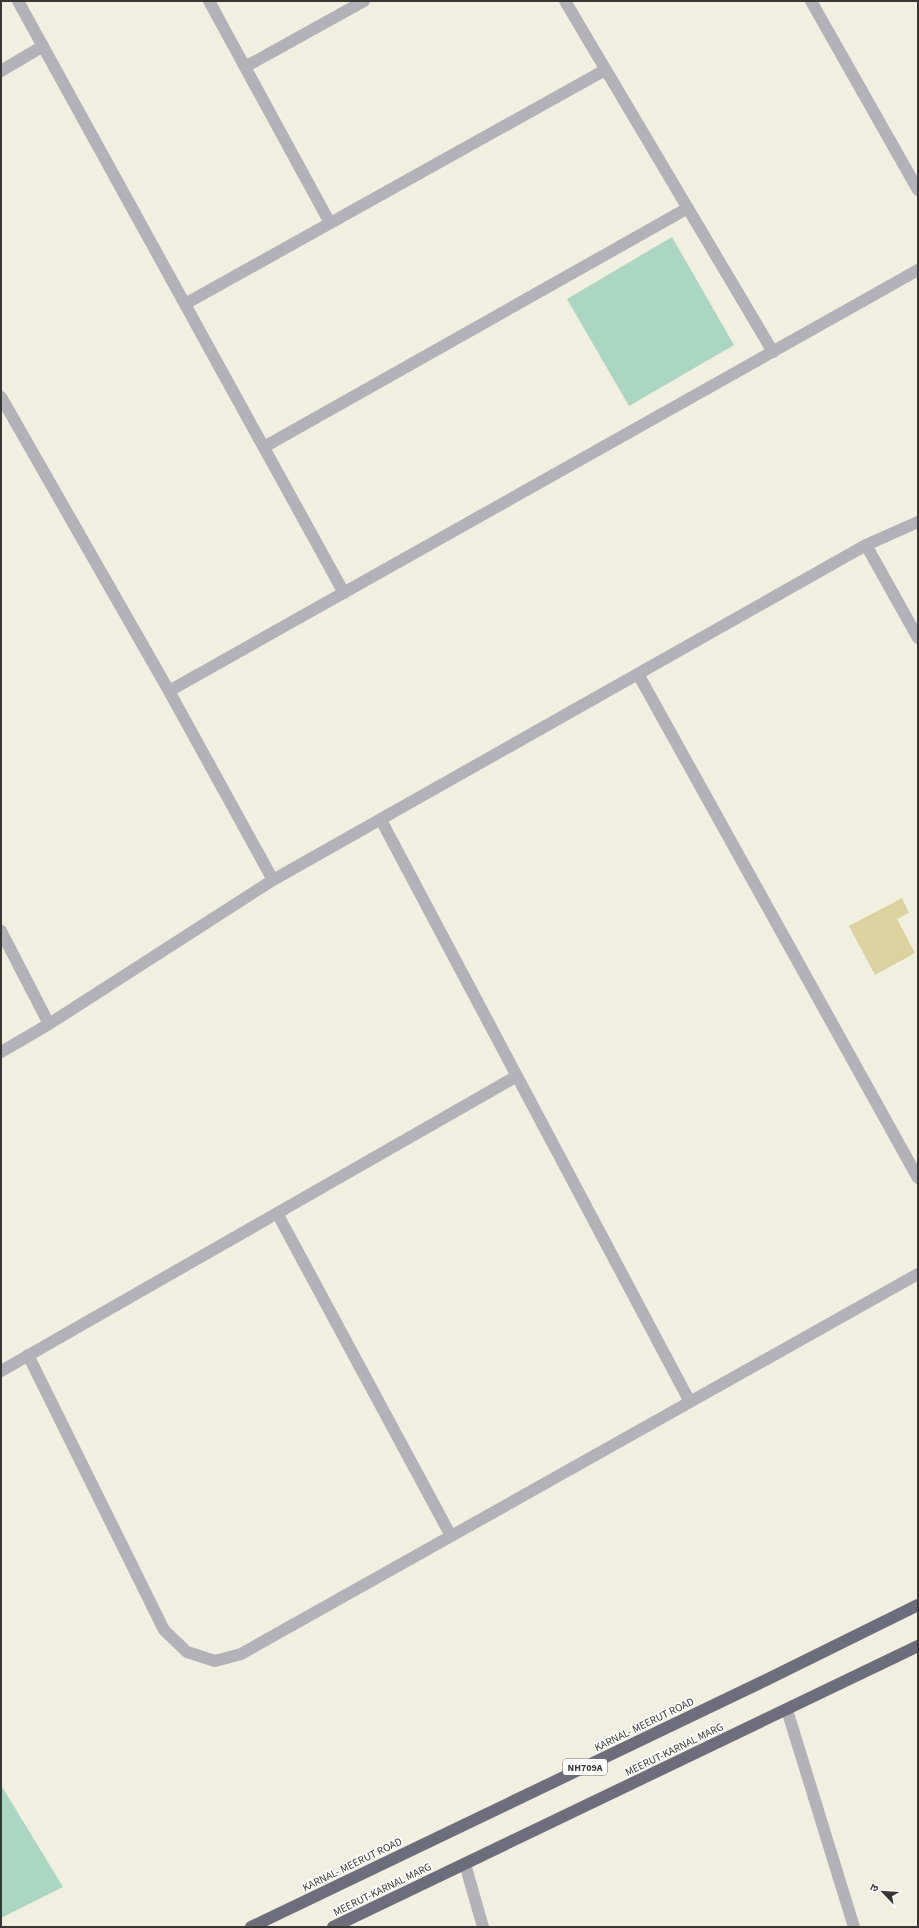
<svg xmlns="http://www.w3.org/2000/svg" width="919" height="1928" font-family="'Source Sans 3','Noto Sans Devanagari',sans-serif">
  <style>
    .green { fill: #abd6bf }
    .building { fill: #dad29f }
    .lines { fill: none; stroke-linecap: round; stroke-linejoin: round }
    .minor { stroke: #b2b2b8; stroke-width: 12 }
    .highway { stroke: #6d6d7b; stroke-width: 12 }
    .labels { text-anchor: middle; stroke-width: 3.5; stroke-linejoin: round; paint-order: stroke }
    .shield { fill: #fff; stroke: #74736f; stroke-width: 1 }
    .shield-label { font-size: 10px; font-weight: bold; fill: #383731 }
    .street-label { font-size: 11px; fill: #383731; stroke: #fff }
  </style>
  <rect width="100%" height="100%" fill="#f1efdf"/>
  <!-- green -->
  <path class="green" d="M 672,237 L 734,345 L 629,406 L 567,299 Z
    M 1,1785 L 63,1887 L 1,1918 Z"/>
  <!-- building -->
  <path class="building" d="M 902,898 L 909,913 L 897,919 L 915,953 L 875,975 L 849,926 Z"/>
  <g class="lines">
    <!-- minor -->
    <path class="minor" d="M 18,1 L 344,593
      M 209,1 L 330,223
      M 565,1 L 773,352
      M 811,1 L 918,190
      M 245,67 L 364,1
      M 1,71 L 43,46
      M 185,304 L 605,70
      M 1,397 L 169,691 L 273,880
      M 264,447 L 688,208
      M 866,545 L 918,638
      M 638,674 L 918,1178
      M 169,691 L 918,270
      M 381,820 L 690,1402
      M 1,931 L 49,1024
      M 1,1052 L 49,1024 L 273,880 L 866,545 L 918,522
      M 277,1213 L 451,1536
      M 28,1355 L 164,1630 L 187,1652 L 215,1661 L 241,1654 L 918,1274
      M 1,1371 L 517,1076
      M 787,1710 L 854,1927
      M 465,1864 L 483,1927"/>
    <!-- highway -->
    <path class="highway" d="M 251,1927 L 764,1681 L 918,1605
      M 333,1927 L 918,1646"/>
  </g>
  <g class="labels">
    <!-- shield labels -->
    <rect class="shield" x="563" y="1759" width="44" height="16" rx="3"/>
    <g class="shield-label">
      <text x="585" y="1771">NH709A</text>
    </g>
    <!-- street labels -->
    <g class="street-label">
      <text transform="translate(644 1724) rotate(-26)" y="4">KARNAL- MEERUT ROAD</text>
      <text transform="translate(674 1749) rotate(-26)" y="4">MEERUT-KARNAL MARG</text>
      <text transform="translate(352 1864) rotate(-26)" y="4">KARNAL- MEERUT ROAD</text>
      <text transform="translate(382 1889) rotate(-26)" y="4">MEERUT-KARNAL MARG</text>
    </g>
  </g>
  <!-- border -->
  <rect width="919" height="1928" fill="none" stroke="#383731" stroke-width="4"/>
  <!-- north arrow -->
  <g transform="translate(883 1892) rotate(295)" stroke="#ffffff" stroke-width="3" paint-order="stroke">
  <path d="M0-3L7 15L0 10L-7 15Z" fill="#383731"/>
  <text y="-6" font-size="11" font-weight="bold" text-anchor="middle" fill="#383731">उ</text>
  </g>
</svg>
